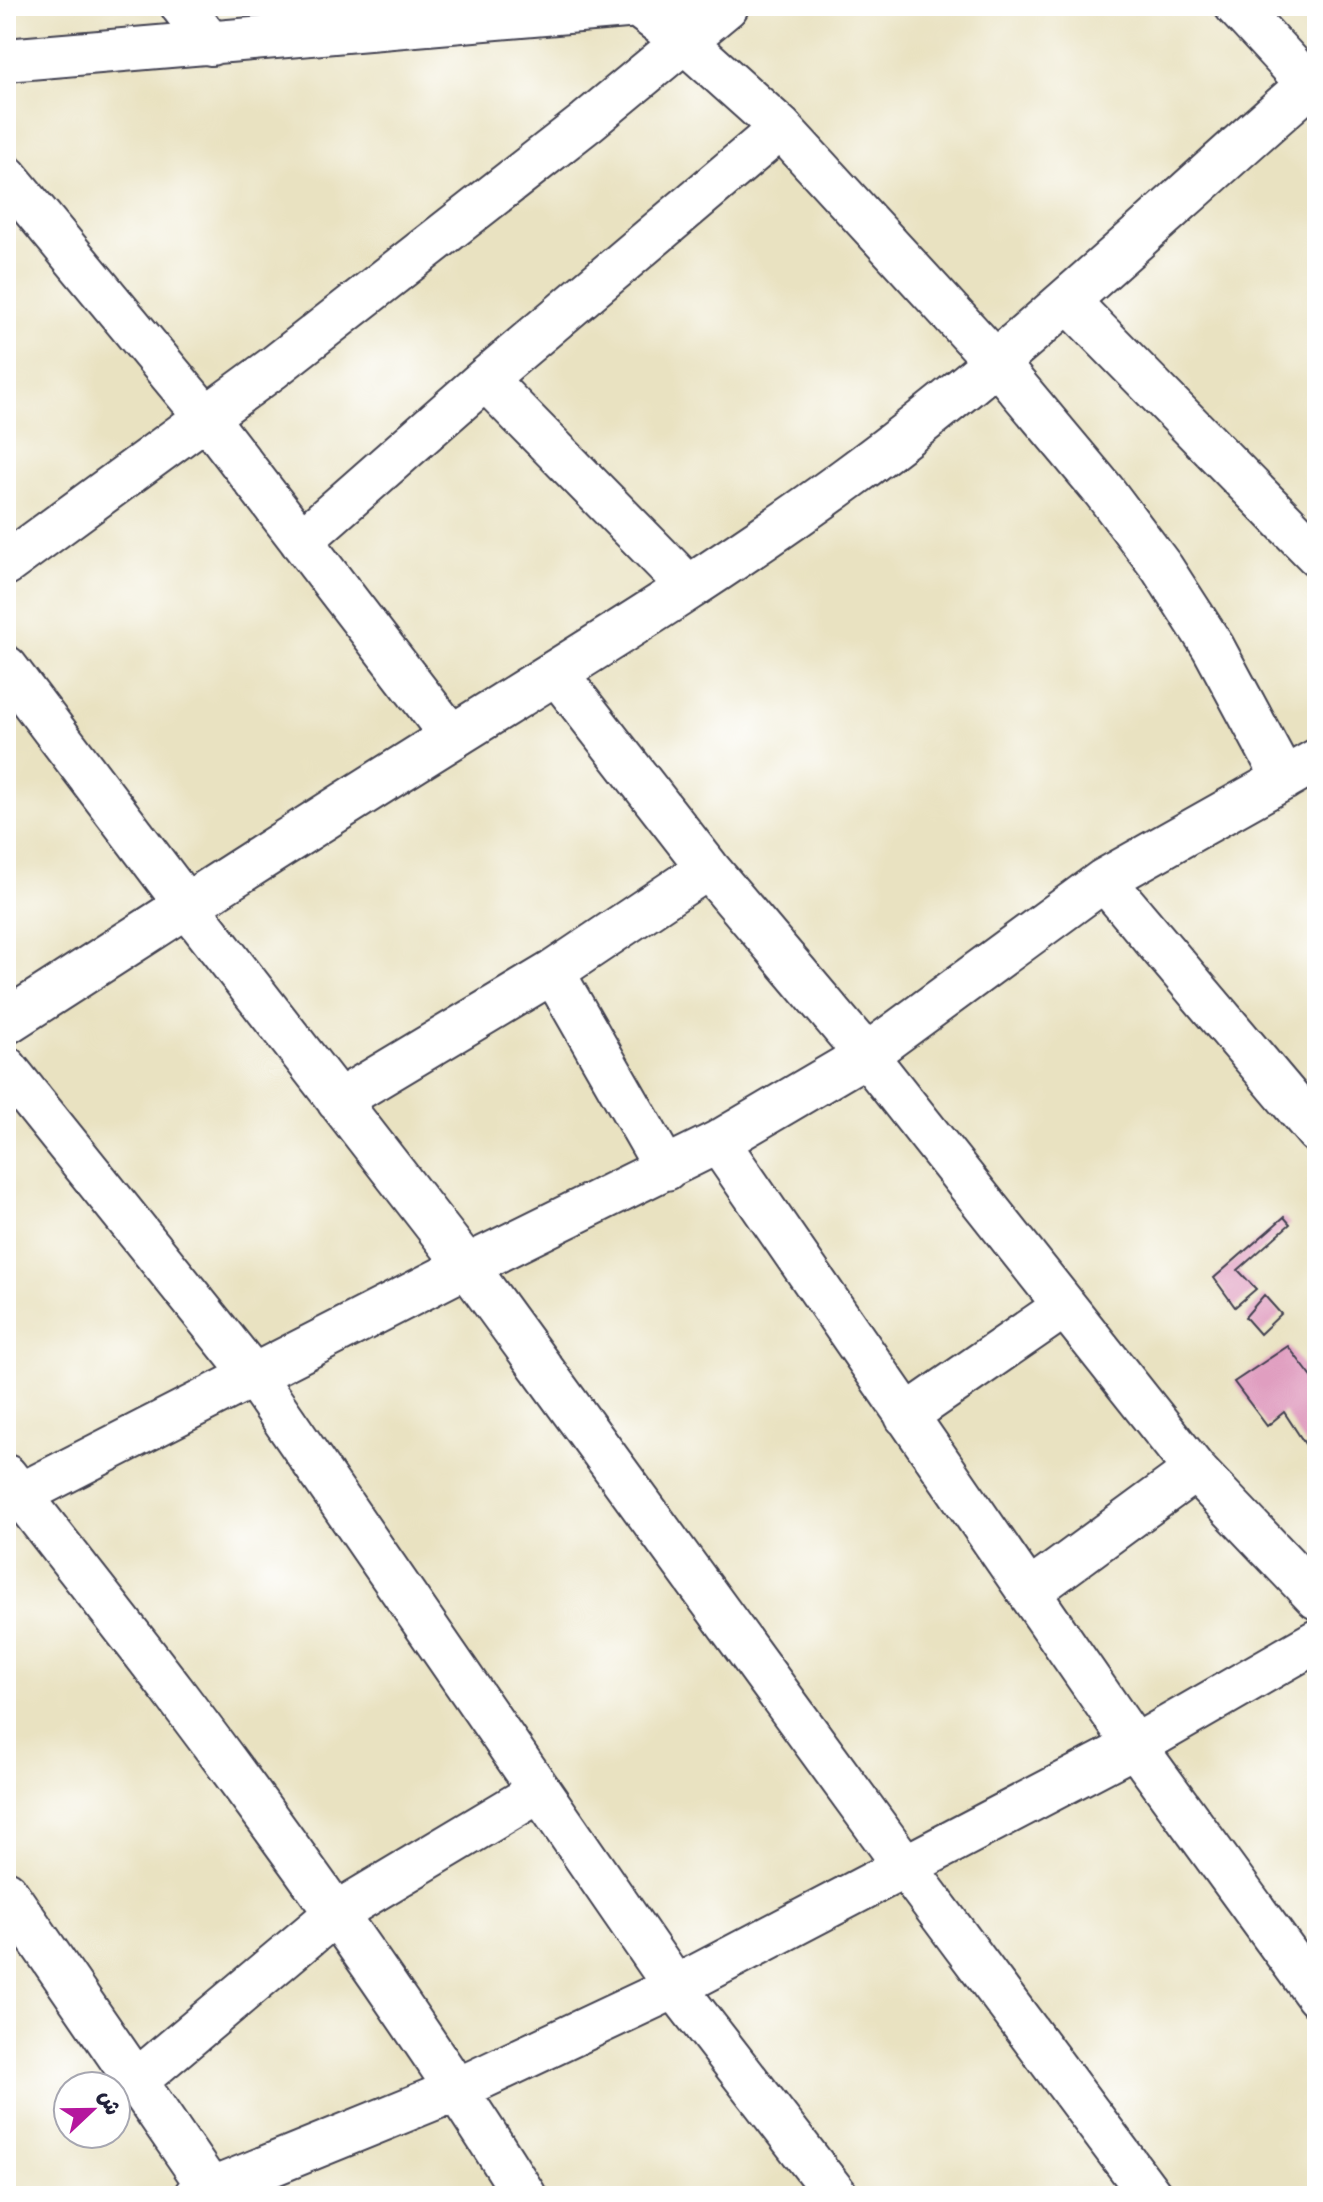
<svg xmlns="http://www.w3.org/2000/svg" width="1323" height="2202" font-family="'Gochi Hand','Playpen Sans Arabic',sans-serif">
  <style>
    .building { fill: #e09ec0 }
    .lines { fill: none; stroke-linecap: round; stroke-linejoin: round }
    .minor-casing { stroke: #403f4f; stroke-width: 46 }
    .tertiary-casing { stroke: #403f4f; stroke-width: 48 }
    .minor { stroke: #fff; stroke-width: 42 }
    .tertiary { stroke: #fff; stroke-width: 44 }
  </style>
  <rect width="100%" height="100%" fill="#fff"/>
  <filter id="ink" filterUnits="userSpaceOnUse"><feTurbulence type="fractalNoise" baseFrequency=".0125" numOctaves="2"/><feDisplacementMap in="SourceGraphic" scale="16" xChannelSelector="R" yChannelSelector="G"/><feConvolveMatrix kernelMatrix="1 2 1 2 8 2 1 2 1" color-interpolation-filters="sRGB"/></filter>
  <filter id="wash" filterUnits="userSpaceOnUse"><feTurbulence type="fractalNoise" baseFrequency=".006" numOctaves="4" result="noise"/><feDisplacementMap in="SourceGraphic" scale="32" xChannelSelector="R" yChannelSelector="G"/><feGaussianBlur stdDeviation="1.8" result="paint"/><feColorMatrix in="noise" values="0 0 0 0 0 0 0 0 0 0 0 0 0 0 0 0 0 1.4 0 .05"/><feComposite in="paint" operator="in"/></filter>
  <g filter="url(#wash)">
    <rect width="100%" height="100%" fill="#e9e2c1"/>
    <g id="blocks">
      <!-- building -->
      <path class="building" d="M 1284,1217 L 1290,1224 L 1238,1270 L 1256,1289 L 1235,1307 L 1214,1278 Z
        M 1264,1295 L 1281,1314 L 1260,1334 L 1245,1317 Z
        M 1288,1346 L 1317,1384 L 1317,1436 L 1305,1444 L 1284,1412 L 1267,1426 L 1234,1382 Z"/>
    </g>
  </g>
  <g filter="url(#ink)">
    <use href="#blocks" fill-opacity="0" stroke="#403f4f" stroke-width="2"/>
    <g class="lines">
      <!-- minor casing -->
      <g class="minor-casing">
        <path id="minor" d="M 182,6 L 211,44
          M 637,6 L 685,42 L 781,128 L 996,362 L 1104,491 L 1162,568 L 1213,647 L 1284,779
          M 1236,6 L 1309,85
          M 6,60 L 638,6
          M 6,176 L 206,417 L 452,737
          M 1068,301 L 1317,555
          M 485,379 L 689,587
          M 301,541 L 485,379 L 781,128
          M 6,564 L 273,368 L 587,122 L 727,6
          M 6,667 L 187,906 L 467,1266 L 904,1865 L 1151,2196
          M 557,674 L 708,868 L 866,1055 L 1195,1470 L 1317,1598
          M 1104,880 L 1317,1132
          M 553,972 L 666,1169
          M 6,1068 L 253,1375 L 675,1987 L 837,2196
          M 338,1101 L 553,972 L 708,868
          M 718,1142 L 1135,1746 L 1317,1996
          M 906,1416 L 1065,1306
          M 6,1476 C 62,1549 121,1622 176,1695 C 299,1858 417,2024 525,2196
          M 6,1502 L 467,1266 L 718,1142 L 866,1055 L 1104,880 L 1317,760
          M 1029,1592 L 1195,1470
          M 6,1892 L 215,2196
          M 135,2082 L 336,1913 L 540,1791
          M 195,2196 L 458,2089 L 675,1987 L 1135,1746 L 1317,1641"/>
      </g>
      <!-- tertiary casing -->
      <g class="tertiary-casing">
        <path id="tertiary" d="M 6,1022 C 154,927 302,830 452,737 C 585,654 720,572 847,479 C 1014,358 1161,213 1317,78"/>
      </g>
      <!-- minor -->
      <use href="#minor" class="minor"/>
      <!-- tertiary -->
      <use href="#tertiary" class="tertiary"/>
    </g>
  </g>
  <!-- margin -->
  <rect width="1323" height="2202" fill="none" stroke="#fff" stroke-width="32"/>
  <!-- north arrow -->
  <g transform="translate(92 2110) rotate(68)"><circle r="38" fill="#ffffff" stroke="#a7a7b1" stroke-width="2"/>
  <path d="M0-6L14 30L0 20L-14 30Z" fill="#b5179e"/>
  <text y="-12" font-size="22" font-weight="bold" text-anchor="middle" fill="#22223b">ش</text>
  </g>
</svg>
